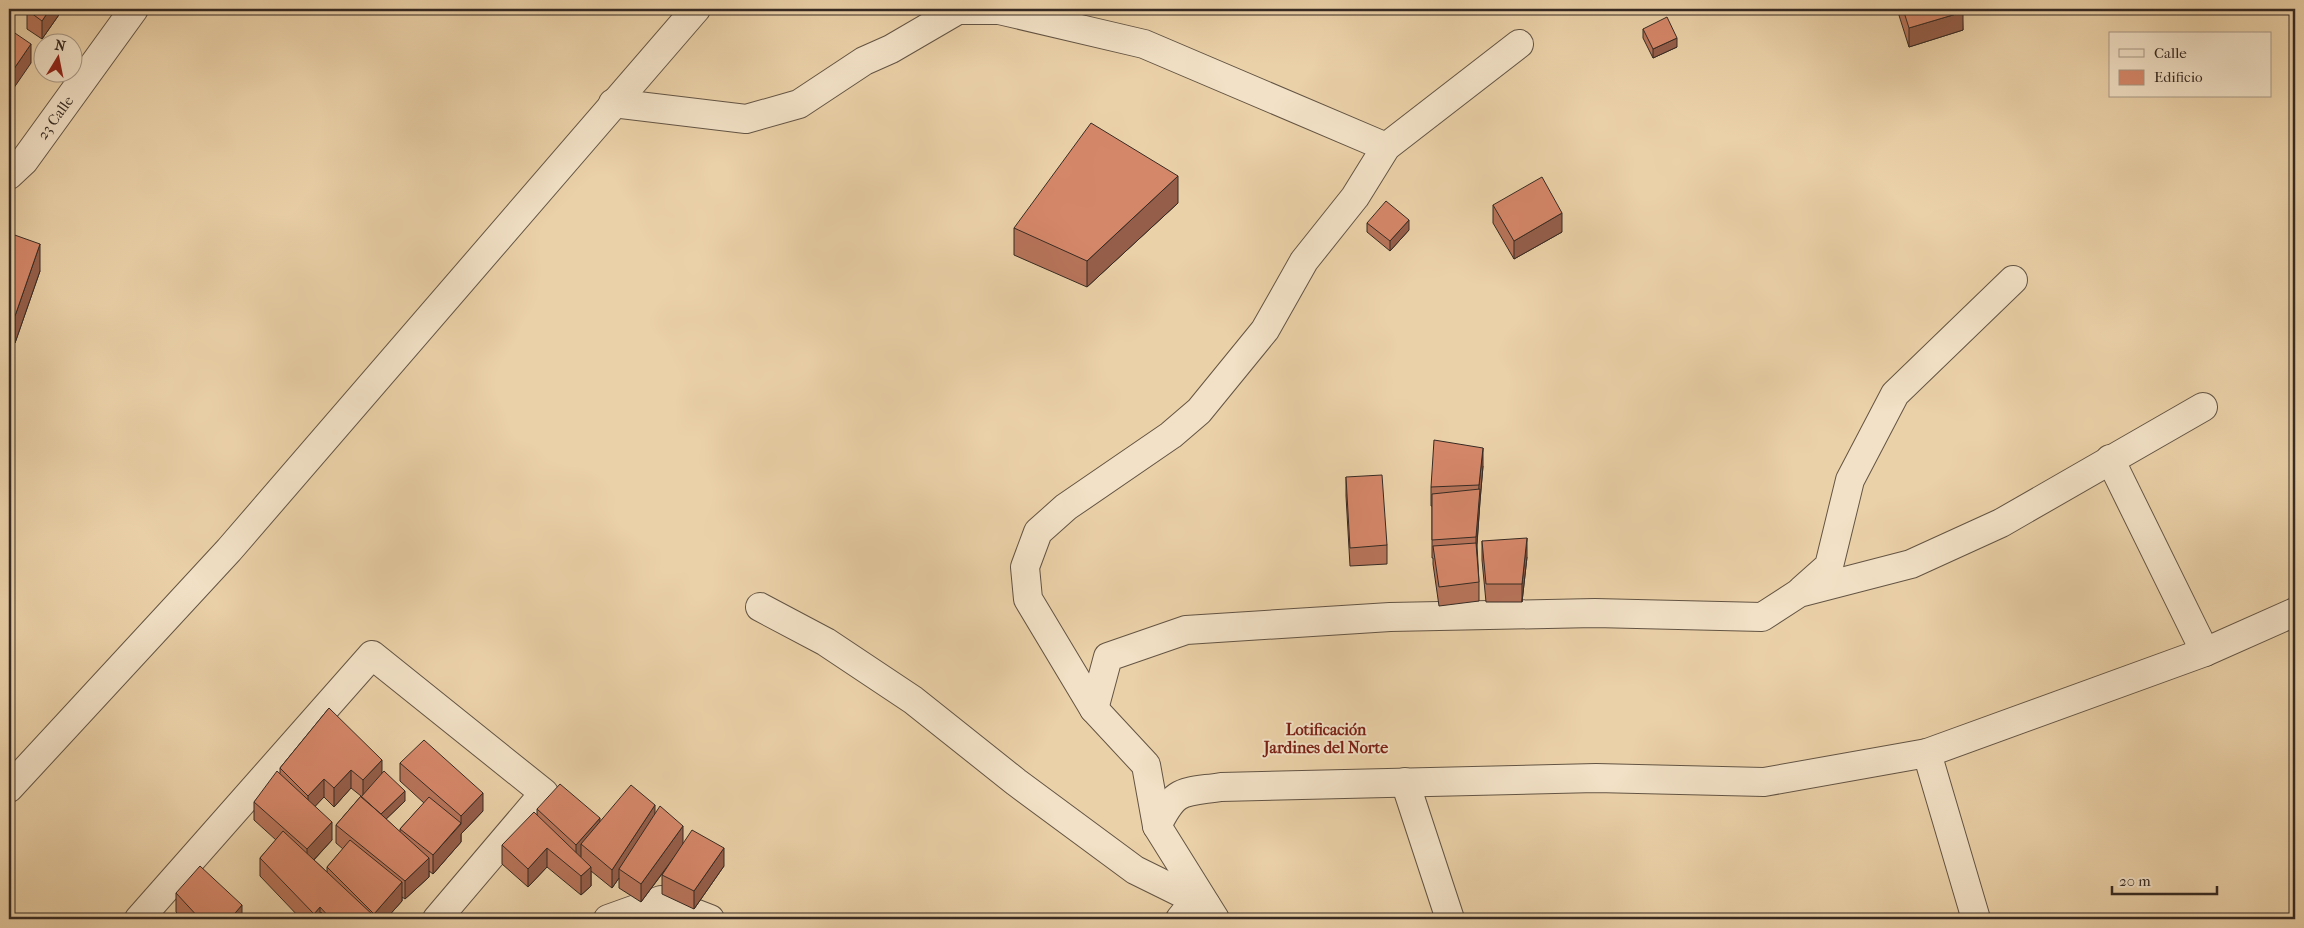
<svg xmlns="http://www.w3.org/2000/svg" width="2304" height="928" font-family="'IM FELL French Canon',serif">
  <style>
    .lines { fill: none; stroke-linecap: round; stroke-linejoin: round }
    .street-casing { stroke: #635444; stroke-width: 30 }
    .street { stroke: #f2e1c6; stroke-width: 28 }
    .wall { fill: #b7745a; stroke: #362a23; fill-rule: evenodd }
    .shaded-wall { fill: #955e4a; stroke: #362a23 }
    .building { fill: #d58769; stroke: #362a23 }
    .labels { text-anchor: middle; stroke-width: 4; stroke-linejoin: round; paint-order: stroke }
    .street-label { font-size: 15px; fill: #362a23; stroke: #f2e1c6 }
    .neighbourhood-label { font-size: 16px; font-weight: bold; fill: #7a1f14; stroke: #f2e1c6 }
  </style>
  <rect width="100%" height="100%" fill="#ebd1a8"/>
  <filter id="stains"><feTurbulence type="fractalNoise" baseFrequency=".004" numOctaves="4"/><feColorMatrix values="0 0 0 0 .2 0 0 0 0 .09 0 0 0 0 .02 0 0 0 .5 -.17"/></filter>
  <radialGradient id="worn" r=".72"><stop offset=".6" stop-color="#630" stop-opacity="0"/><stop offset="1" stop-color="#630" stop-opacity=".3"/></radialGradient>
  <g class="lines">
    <!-- street casing -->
    <g class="street-casing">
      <g id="street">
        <path d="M 613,103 L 746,119 L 799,104 L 864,61 L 891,49 L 958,10 L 999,10 L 1144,44 L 1386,147"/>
        <path id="s1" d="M 9,175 L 24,161 L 134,9"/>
        <path d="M 2110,459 L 2205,652"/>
        <path d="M 1802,590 L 1829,566 L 1850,480 L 1895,394 L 2013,280"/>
        <path d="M 760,607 L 826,642 L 913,700 L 1016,782 L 1135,870 L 1206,905"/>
        <path d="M 1094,709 L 1108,657 L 1186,630 L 1390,617 L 1595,613 L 1762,617 L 1799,593 L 1911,564 L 2001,523 L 2203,407"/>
        <path d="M 1927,753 L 1976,919"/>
        <path d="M 1405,782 L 1450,919"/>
        <path d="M 9,788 L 229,550 L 696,9"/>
        <path d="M 1157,826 C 1176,788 1181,793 1221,787 L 1596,778 L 1764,782 L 1927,753 L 2205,652 L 2295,612"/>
        <path d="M 139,919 L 372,655 L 544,793 L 437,919"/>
        <path d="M 608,919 L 661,900 L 710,919"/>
        <path d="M 1180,919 L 1196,899"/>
        <path d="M 1215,919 L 1157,826 L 1146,765 L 1094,709 L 1028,599 L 1025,567 L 1038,532 L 1066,507 L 1171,435 L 1199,411 L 1265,330 L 1304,261 L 1355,197 L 1386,147 L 1519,44"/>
      </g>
    </g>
    <!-- street -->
    <use href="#street" class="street"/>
  </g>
  <!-- wall -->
  <path class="wall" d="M 28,9 L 63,9 L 42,39 L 27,29 L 27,10 Z
    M 1897,9 L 1962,9 L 1963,30 L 1909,47 Z
    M 1643,29 L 1677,47 L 1653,58 L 1643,38 Z
    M 1178,203 L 1087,287 L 1014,255 L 1014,228 Z
    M 1493,205 L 1562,232 L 1514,259 L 1493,223 Z
    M 1367,223 L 1409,230 L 1390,251 L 1367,232 Z
    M 9,233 L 40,271 L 15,343 L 9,341 Z
    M 1483,466 L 1480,501 L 1477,545 L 1479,582 L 1479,601 L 1439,606 L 1433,564 L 1433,558 L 1432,558 L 1432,506 L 1431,506 L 1431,487 Z
    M 1346,477 L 1387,545 L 1387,564 L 1350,566 L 1346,496 Z
    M 1482,541 L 1527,557 L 1522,602 L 1486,602 L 1482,560 Z
    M 329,708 L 405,801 L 386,819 L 400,832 L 400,829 L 424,803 L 400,781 L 400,763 L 483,811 L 461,834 L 461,842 L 433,874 L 429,871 L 429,877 L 405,899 L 402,897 L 402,901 L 386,919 L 301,919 L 260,876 L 260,858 L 276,840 L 254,820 L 254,802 L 280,773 L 280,768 ZM 351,788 L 361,796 L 336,825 L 336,843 L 343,849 L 327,867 L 327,872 L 314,860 L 332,840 L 315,806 L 324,797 L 334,807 Z
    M 537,809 L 600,822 L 655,814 L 683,843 L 724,866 L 694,909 L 662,894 L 662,875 L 668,866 L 641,902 L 619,888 L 619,878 L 612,888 L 591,871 L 591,886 L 581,895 L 547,867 L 528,887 L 502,864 L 502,845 L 537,815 Z
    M 176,893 L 242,919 L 183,919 L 176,912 Z"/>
  <!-- shaded-wall -->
  <path class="shaded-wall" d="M 50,9 L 63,9 L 42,39 L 42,21 Z
    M 1963,12 L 1963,30 L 1909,47 L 1909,28 Z
    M 1677,38 L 1677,47 L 1653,58 L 1653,49 Z
    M 31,44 L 31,63 L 9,95 L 9,76 Z
    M 1178,176 L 1178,203 L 1087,287 L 1087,261 Z
    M 1562,213 L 1562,232 L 1514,259 L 1514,241 Z
    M 1409,220 L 1409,230 L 1390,251 L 1390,241 Z
    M 40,244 L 40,271 L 15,343 L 15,316 Z
    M 1483,448 L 1483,466 L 1480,501 L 1476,556 L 1476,537 L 1479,485 Z
    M 1527,538 L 1527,557 L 1522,602 L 1522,584 Z
    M 382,760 L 382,778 L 363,799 L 363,780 Z
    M 351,770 L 351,788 L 334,807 L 334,788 Z
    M 324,779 L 324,797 L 308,814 L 308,796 Z
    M 405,791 L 405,801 L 380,825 L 380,815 Z
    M 483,793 L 483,811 L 461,834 L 461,842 L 433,874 L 433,855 L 461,824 L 461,816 Z
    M 655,805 L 655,823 L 619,869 L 619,878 L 612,888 L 612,870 Z
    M 600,818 L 600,837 L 581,844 L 581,857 L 576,863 L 576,845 Z
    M 332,822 L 332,840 L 307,867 L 307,849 Z
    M 683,826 L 683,845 L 641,902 L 641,884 Z
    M 547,848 L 547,867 L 528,887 L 528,869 Z
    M 724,848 L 724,866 L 694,909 L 694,891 Z
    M 429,858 L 429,877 L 405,899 L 405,881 Z
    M 591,867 L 591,886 L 581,895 L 581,876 Z
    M 402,882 L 402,901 L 386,919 L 374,919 L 374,914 Z
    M 242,905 L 242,919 L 230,919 Z
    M 320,907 L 320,919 L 314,919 L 314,914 Z"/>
  <!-- building -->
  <path class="building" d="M 28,9 L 50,9 L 42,21 L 27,10 Z
    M 1903,9 L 1962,9 L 1963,12 L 1909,28 Z
    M 1667,17 L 1677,38 L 1653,49 L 1643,29 Z
    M 9,29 L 31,44 L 9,76 Z
    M 1091,123 L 1178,176 L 1087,261 L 1014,228 Z
    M 1542,177 L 1562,213 L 1514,241 L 1493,205 Z
    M 1386,201 L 1409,220 L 1390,241 L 1367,223 Z
    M 9,233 L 40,244 L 15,316 L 9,314 Z
    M 1434,440 L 1483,448 L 1479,485 L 1431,487 Z
    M 1382,475 L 1387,545 L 1350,548 L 1346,477 Z
    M 1480,489 L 1476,537 L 1432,540 L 1432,494 Z
    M 1527,538 L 1522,584 L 1486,584 L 1482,541 Z
    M 1476,543 L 1479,582 L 1439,587 L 1433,546 Z
    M 329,708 L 382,760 L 363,780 L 351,770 L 334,788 L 324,779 L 308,796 L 280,768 Z
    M 424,740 L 483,793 L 461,816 L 400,763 Z
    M 277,771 L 332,822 L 307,849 L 254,802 Z
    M 384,771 L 405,791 L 381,814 L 361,797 Z
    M 560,784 L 600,818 L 576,845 L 537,809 Z
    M 631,785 L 655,805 L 612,870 L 581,844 Z
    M 361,796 L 429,858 L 405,881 L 336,825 Z
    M 429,797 L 461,823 L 433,855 L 400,829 Z
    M 660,806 L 683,826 L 641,884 L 619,869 Z
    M 534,812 L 591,867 L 581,876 L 547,848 L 528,869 L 502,845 Z
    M 692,830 L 724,848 L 694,891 L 662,875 Z
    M 283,831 L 374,916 L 371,919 L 331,919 L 320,907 L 314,914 L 260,858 Z
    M 350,840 L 402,882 L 374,914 L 327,867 Z
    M 200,866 L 242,905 L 230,919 L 200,919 L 176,893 Z
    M 321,912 L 328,919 L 314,919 Z"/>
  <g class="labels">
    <!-- street labels -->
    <g class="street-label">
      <text dy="5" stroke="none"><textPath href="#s1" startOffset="74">23 Calle</textPath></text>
    </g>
    <!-- neighbourhood labels -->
    <g class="neighbourhood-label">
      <text x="1326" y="735">Lotificación<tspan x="1326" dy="18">Jardines del Norte</tspan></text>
    </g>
  </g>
  <!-- margin -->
  <rect width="2304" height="928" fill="none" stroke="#ebd1a8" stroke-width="30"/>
  <rect x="10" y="10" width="2284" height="908" fill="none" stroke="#362a23" stroke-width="2.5"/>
  <rect x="15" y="15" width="2274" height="898" fill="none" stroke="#362a23"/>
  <!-- legend -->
  <rect x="2109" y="32" width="162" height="65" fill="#f2e1c6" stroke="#a79885"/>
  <rect x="2119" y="49" width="25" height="8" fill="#f2e1c6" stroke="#a79885"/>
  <text x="2154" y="58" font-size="15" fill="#362a23">Calle</text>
  <rect x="2119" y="70" width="25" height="15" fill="#d58769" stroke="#a79885"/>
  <text x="2154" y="82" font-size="15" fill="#362a23">Edificio</text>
  <!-- north arrow -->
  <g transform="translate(58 58) rotate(10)"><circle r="24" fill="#f2e1c6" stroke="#a79885"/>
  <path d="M0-4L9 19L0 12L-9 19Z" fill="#8f2418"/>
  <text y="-8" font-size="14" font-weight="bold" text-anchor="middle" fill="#362a23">N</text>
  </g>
  <!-- scale -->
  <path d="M2112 886v8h105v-8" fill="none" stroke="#362a23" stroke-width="2.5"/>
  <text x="2119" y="886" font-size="15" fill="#362a23" stroke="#f2e1c6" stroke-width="4" paint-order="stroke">20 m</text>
  <rect width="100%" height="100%" filter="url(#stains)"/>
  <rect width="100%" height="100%" fill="url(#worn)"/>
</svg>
